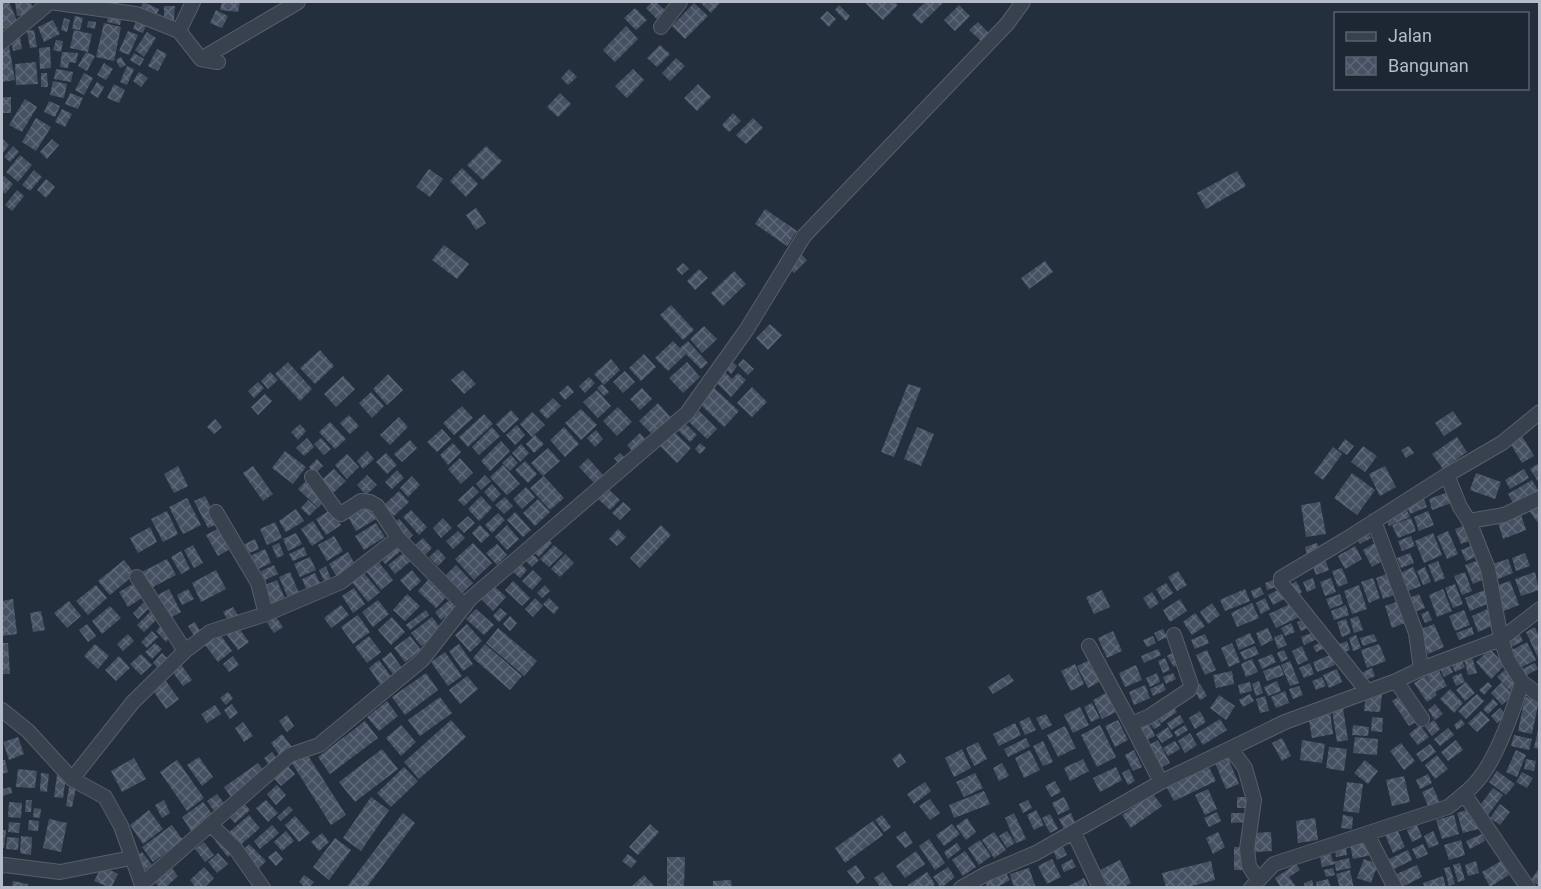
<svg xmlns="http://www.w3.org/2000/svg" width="1541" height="889" font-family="Roboto,sans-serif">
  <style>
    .building { fill: url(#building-cross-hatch) }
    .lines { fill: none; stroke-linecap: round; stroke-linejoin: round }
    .minor-casing { stroke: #565f6c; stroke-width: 16 }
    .minor { stroke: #38414e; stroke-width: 14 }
  </style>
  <defs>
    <pattern id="building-cross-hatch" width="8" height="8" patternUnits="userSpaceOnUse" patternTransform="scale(1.5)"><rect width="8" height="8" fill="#455162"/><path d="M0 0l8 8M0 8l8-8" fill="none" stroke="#5d6877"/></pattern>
  </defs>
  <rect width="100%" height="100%" fill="#242f3e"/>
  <!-- building -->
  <path class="building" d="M 2,2 L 9,2 L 18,23 L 3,29 Z
    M 15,2 L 31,2 L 33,14 L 17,16 Z
    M 143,2 L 159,9 L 156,16 L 140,9 Z
    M 222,2 L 240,2 L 238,12 L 220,10 Z
    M 652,2 L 656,2 L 667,12 L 658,20 L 646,8 Z
    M 700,2 L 719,2 L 720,3 L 711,13 Z
    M 864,2 L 894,2 L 898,5 L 883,20 Z
    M 925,2 L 944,2 L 921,24 L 912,15 Z
    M 694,3 L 708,16 L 685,39 L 672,26 Z
    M 839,5 L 850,16 L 846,21 L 835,10 Z
    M 959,5 L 970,16 L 955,31 L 944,20 Z
    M 164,6 L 175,6 L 174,20 L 164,20 Z
    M 635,8 L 647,20 L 636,30 L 624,18 Z
    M 216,10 L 228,16 L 222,28 L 210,23 Z
    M 827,11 L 836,19 L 829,27 L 820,18 Z
    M 109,12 L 122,15 L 120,25 L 107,22 Z
    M 75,16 L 83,18 L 80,30 L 72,29 Z
    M 64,18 L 70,20 L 67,32 L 61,30 Z
    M 137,18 L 147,22 L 143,33 L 133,29 Z
    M 53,20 L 60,34 L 44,42 L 38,27 Z
    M 88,21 L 96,22 L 95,29 L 87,27 Z
    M 978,22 L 989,33 L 981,41 L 969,30 Z
    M 104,23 L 121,27 L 114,61 L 96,57 Z
    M 626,26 L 638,39 L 615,62 L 603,50 Z
    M 34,30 L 37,47 L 30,48 L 27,31 Z
    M 74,30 L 92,34 L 88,52 L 70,48 Z
    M 128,31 L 138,35 L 129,55 L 119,51 Z
    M 147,32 L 156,38 L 144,57 L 135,50 Z
    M 20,37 L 22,49 L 13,51 L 11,38 Z
    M 56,40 L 63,41 L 61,52 L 53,50 Z
    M 660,45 L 670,54 L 657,67 L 647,58 Z
    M 9,46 L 15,80 L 2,82 L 2,47 Z
    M 50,47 L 51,68 L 40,69 L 39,48 Z
    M 157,49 L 167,54 L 158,71 L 148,66 Z
    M 62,52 L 78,53 L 76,63 L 69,62 L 68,68 L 60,67 Z
    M 86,52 L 95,56 L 87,71 L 78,66 Z
    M 134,53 L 144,59 L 140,66 L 130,60 Z
    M 121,57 L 126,65 L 120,68 L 116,60 Z
    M 676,58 L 685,66 L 670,81 L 662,73 Z
    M 36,62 L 38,84 L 16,85 L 15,64 Z
    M 104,63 L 113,69 L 106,80 L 97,75 Z
    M 127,66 L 134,69 L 127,85 L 120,82 Z
    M 56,69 L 73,72 L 71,82 L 54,79 Z
    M 569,69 L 577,77 L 568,85 L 561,78 Z
    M 633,69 L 644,80 L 627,98 L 615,86 Z
    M 139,72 L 148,78 L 141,87 L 133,81 Z
    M 41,73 L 47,73 L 48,87 L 41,87 Z
    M 84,73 L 93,78 L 84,95 L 75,90 Z
    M 53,81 L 67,84 L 64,98 L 50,95 Z
    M 97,82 L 104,87 L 98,98 L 90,93 Z
    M 114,84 L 125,90 L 119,103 L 107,98 Z
    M 698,84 L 711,97 L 697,111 L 684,98 Z
    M 70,93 L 83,98 L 78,109 L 65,104 Z
    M 560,93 L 571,104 L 558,117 L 547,107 Z
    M 2,97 L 11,97 L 11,113 L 2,113 Z
    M 25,99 L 37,107 L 22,132 L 9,125 Z
    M 49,101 L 60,106 L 55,117 L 44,112 Z
    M 62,109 L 72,114 L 65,127 L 55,122 Z
    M 733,113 L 741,121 L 729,132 L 722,125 Z
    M 36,118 L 51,127 L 36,151 L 22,142 Z
    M 753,118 L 763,128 L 746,144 L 736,135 Z
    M 2,138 L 9,145 L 2,154 Z
    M 52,139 L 59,145 L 47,159 L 40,152 Z
    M 13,146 L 19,152 L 10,162 L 4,157 Z
    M 486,146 L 502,161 L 483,180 L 467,165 Z
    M 20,155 L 32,165 L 18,182 L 6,172 Z
    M 462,168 L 478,184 L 466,197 L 450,181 Z
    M 429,169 L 443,179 L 430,197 L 416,187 Z
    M 34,170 L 42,177 L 30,191 L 22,185 Z
    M 1237,171 L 1246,186 L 1206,209 L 1197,193 Z
    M 4,176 L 13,184 L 5,194 L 2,191 L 2,179 Z
    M 46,179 L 55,187 L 46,198 L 37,190 Z
    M 17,190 L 24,196 L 12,211 L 5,205 Z
    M 476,208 L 486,223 L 476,230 L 466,215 Z
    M 765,209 L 797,231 L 787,246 L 755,224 Z
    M 444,245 L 469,264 L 457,279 L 432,260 Z
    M 801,254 L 807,260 L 794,273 L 788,267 Z
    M 1045,261 L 1053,272 L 1029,289 L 1021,278 Z
    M 683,263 L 689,269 L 682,275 L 676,269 Z
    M 699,269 L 708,278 L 695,290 L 687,281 Z
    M 734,271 L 746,284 L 723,306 L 711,293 Z
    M 671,305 L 694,330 L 683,340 L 660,315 Z
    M 770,324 L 782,335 L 768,350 L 756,338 Z
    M 704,326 L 717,339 L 702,353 L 690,339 Z
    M 673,341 L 680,348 L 688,341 L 708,363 L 701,369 L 686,354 L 668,371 L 655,358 Z
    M 320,350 L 334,366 L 315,384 L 300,368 Z
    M 644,354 L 656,367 L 641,381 L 629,368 Z
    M 611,359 L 620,370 L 604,385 L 594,374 Z
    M 729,359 L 737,366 L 731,374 L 723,366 Z
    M 743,359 L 754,369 L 748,375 L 738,365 Z
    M 288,362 L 312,389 L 300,401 L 275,374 Z
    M 687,362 L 700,377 L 683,393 L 669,378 Z
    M 463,370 L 476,384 L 464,394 L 451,380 Z
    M 625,371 L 635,382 L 623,393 L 613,382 Z
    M 724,371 L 732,379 L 738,373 L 746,380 L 731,397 L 715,381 Z
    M 270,372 L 278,380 L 268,389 L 261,381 Z
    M 388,374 L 403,390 L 387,405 L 373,389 Z
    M 343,376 L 355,389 L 336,407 L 324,394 Z
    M 589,377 L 595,383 L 585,393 L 579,386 Z
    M 258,382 L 264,388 L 254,398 L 248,391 Z
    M 602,384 L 609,392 L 604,396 L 597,388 Z
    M 908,384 L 921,388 L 894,457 L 881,452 Z
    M 568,385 L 574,392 L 565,400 L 559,393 Z
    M 752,387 L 767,402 L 752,417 L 737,403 Z
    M 642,388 L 652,399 L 640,410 L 630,399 Z
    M 714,388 L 739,411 L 724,427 L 699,403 Z
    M 597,390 L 611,406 L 598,418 L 583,402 Z
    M 371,392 L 384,406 L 372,418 L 359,403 Z
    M 265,394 L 272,401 L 258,415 L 251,407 Z
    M 553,398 L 561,406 L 547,419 L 539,411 Z
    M 658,403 L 672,419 L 654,436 L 639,421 Z
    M 462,406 L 473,418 L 454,435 L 443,423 Z
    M 618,407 L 632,422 L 617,436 L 603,421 Z
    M 581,409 L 597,425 L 581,440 L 565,423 Z
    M 511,410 L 519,419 L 504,433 L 496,424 Z
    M 699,411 L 717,429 L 707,439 L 689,422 Z
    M 1453,411 L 1462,424 L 1444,436 L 1435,423 Z
    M 532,412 L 545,425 L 532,437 L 520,424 Z
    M 484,414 L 493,424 L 468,447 L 459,437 Z
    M 349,415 L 359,426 L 350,434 L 340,423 Z
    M 399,417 L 408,427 L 390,445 L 380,435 Z
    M 215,419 L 222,427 L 214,434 L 207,427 Z
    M 330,422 L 346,439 L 335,449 L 319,432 Z
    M 685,423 L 697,435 L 690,442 L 678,430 Z
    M 300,424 L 306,431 L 298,440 L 291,432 Z
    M 517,425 L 525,435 L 515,445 L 506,435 Z
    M 492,427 L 500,436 L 479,455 L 472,447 Z
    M 564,427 L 579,444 L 565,457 L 550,440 Z
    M 917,427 L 934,434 L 921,466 L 904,459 Z
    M 442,429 L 451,439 L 437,452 L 427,442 Z
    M 596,430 L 603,439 L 595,447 L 587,438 Z
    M 673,431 L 691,448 L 677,463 L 660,446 Z
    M 640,433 L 645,439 L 632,451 L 627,445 Z
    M 535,435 L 544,444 L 534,453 L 526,444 Z
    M 1522,436 L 1534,456 L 1522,463 L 1510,443 Z
    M 1457,437 L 1467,452 L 1443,469 L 1432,454 Z
    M 307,438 L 314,447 L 304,456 L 296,448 Z
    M 321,438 L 331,449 L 324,455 L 314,444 Z
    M 1345,439 L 1354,446 L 1347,455 L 1338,449 Z
    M 410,440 L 417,448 L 402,462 L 394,454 Z
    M 501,441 L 510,451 L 490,471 L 481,461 Z
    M 453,443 L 461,452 L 448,465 L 440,455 Z
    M 700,443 L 706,448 L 700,454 L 695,449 Z
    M 521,444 L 529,453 L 520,462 L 512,453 Z
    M 1363,446 L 1377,456 L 1365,472 L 1351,462 Z
    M 1409,446 L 1414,453 L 1406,458 L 1401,450 Z
    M 1333,447 L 1342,454 L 1323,480 L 1314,473 Z
    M 548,448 L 560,461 L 543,476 L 531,463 Z
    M 285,451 L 306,467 L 293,484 L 272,468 Z
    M 367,451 L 374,459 L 363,469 L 357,461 Z
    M 386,453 L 397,465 L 387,474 L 376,462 Z
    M 620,453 L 625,458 L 619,464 L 614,458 Z
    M 347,454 L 359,467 L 347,479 L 335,465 Z
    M 511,455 L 518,463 L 510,471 L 502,463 Z
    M 460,458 L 473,473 L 461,484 L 448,469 Z
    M 588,458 L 603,475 L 594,483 L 579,467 Z
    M 317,459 L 323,466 L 315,474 L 309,467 Z
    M 525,461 L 537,474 L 528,483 L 515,470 Z
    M 1539,463 L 1539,483 L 1530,469 Z
    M 503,465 L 520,484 L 507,495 L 490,477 Z
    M 178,466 L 188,486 L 174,493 L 164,474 Z
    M 253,466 L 273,494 L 263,501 L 243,473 Z
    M 1385,466 L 1396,487 L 1380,496 L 1369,474 Z
    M 334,469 L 346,481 L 332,494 L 320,481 Z
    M 1524,469 L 1529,478 L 1510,489 L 1505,480 Z
    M 397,470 L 404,478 L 392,489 L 385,482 Z
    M 1352,473 L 1375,490 L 1357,515 L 1334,498 Z
    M 1476,473 L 1501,482 L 1495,499 L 1470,490 Z
    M 367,475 L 377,485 L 366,495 L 357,485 Z
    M 485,475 L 491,481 L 481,490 L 476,484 Z
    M 412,476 L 420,485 L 408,497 L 400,488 Z
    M 544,476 L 564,498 L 550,510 L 530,488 Z
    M 307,480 L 327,498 L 318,508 L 298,489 Z
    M 1532,480 L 1539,492 L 1516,508 L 1508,494 Z
    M 492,484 L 501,494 L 493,502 L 484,492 Z
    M 473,486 L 479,492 L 464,506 L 458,500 Z
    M 526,487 L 535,497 L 522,509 L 513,499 Z
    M 607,488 L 620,500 L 610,510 L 597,498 Z
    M 399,491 L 409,502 L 394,516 L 384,505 Z
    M 1451,491 L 1454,502 L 1432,510 L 1429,499 Z
    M 205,496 L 219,523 L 208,528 L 194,501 Z
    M 481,496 L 492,508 L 479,521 L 468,509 Z
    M 505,497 L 513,506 L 504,514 L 495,505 Z
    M 187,498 L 201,525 L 183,534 L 169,507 Z
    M 538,499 L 550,512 L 535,526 L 523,513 Z
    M 1424,499 L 1427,507 L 1410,514 L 1407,506 Z
    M 308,500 L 317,508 L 309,516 L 301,508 Z
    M 623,502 L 631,509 L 620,520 L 612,513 Z
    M 1320,502 L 1326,534 L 1306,537 L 1301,505 Z
    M 366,503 L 376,519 L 356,531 L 347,515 Z
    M 1539,503 L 1539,524 L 1529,511 Z
    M 1405,506 L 1410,517 L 1389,526 L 1385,515 Z
    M 296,509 L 304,521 L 286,532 L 279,521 Z
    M 332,509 L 341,525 L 326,535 L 316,519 Z
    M 411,510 L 427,527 L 419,535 L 403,517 Z
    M 167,511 L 178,534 L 163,542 L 151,519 Z
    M 1428,511 L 1434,525 L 1419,531 L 1414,517 Z
    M 1520,511 L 1526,530 L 1503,539 L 1497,519 Z
    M 515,512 L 531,530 L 523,537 L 507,520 Z
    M 498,513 L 505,520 L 492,533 L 485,525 Z
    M 468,516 L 475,523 L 464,533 L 457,526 Z
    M 443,518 L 452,528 L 441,538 L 433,528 Z
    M 1411,518 L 1416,531 L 1398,538 L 1392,525 Z
    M 399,519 L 413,535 L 406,542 L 391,526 Z
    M 313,521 L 324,538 L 312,546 L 301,529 Z
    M 275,522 L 282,538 L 267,545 L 260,529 Z
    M 376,523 L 385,537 L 364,550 L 355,536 Z
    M 1469,524 L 1474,539 L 1461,544 L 1455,529 Z
    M 480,525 L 490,535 L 481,543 L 472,533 Z
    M 507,525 L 519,539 L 507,550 L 495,537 Z
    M 661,525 L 671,535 L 640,568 L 630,558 Z
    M 150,527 L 157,542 L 138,553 L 130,538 Z
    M 221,527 L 232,548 L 218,556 L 206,535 Z
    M 618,529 L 626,537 L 617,546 L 609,539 Z
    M 1367,530 L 1371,538 L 1360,544 L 1356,537 Z
    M 458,531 L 465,538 L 453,549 L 446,541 Z
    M 1448,531 L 1458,554 L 1447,559 L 1437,536 Z
    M 296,533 L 302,544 L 288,551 L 283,539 Z
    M 1433,533 L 1442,555 L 1424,563 L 1415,541 Z
    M 334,536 L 343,551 L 327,561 L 318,545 Z
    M 545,536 L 552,543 L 539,557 L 532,550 Z
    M 1411,536 L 1415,546 L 1402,551 L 1398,541 Z
    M 423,538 L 432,548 L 421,559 L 411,549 Z
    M 255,539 L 259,549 L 249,553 L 245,544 Z
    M 279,543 L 284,555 L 277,558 L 272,546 Z
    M 398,543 L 403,549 L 385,564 L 380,557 Z
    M 473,543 L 492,563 L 474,580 L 455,559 Z
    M 1317,543 L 1320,550 L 1307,554 L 1305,547 Z
    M 1375,543 L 1384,560 L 1372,567 L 1363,550 Z
    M 497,544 L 507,555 L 497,565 L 486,553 Z
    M 1476,544 L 1480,555 L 1466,561 L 1461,550 Z
    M 193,545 L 203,563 L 194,568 L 184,550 Z
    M 554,545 L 563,553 L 549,567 L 540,559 Z
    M 1355,546 L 1362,559 L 1345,569 L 1338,556 Z
    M 304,547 L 307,555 L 293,561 L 289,554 Z
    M 265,549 L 271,563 L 256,570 L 250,556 Z
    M 438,549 L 446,558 L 438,566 L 429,557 Z
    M 181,551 L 190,569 L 181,574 L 171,557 Z
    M 406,551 L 413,559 L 395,574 L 388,565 Z
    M 348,552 L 356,566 L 337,577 L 329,564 Z
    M 530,552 L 539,560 L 532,567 L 524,559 Z
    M 1410,553 L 1414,563 L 1401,568 L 1397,558 Z
    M 1525,553 L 1530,566 L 1516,571 L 1512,558 Z
    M 565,554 L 574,563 L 560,577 L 551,569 Z
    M 310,557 L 316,570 L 300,577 L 294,564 Z
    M 167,559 L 176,575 L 149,589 L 140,573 Z
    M 1325,559 L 1329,570 L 1316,575 L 1312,564 Z
    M 1482,559 L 1489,577 L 1473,584 L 1465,565 Z
    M 1508,559 L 1513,573 L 1498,579 L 1493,564 Z
    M 124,560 L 135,574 L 110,595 L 98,581 Z
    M 377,560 L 393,580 L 381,590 L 365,570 Z
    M 518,561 L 527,570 L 520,578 L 510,569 Z
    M 1438,561 L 1445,578 L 1435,582 L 1428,565 Z
    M 274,565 L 278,574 L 265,580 L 261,571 Z
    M 456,565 L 473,583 L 461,594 L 445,576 Z
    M 326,566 L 332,582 L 326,585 L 319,570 Z
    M 1413,567 L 1421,586 L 1408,591 L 1400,573 Z
    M 1425,567 L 1431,582 L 1423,585 L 1417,571 Z
    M 1342,568 L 1348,583 L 1338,587 L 1332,571 Z
    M 216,570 L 226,589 L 201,602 L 192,583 Z
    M 412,570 L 421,581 L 410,591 L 400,580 Z
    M 533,570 L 542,579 L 532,590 L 522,581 Z
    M 1178,571 L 1187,585 L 1177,591 L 1168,577 Z
    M 290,572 L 299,593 L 288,598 L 279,577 Z
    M 363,572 L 380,592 L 368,602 L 351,581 Z
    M 1392,572 L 1399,593 L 1383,599 L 1376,578 Z
    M 1465,572 L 1472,591 L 1462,595 L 1454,576 Z
    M 1535,572 L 1539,590 L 1521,596 L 1515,579 Z
    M 315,573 L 322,587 L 308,593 L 302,579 Z
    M 430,578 L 448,595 L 436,608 L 418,591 Z
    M 1313,578 L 1316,588 L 1307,592 L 1303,582 Z
    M 1331,578 L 1336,592 L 1325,596 L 1320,582 Z
    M 1373,578 L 1380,598 L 1369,603 L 1361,582 Z
    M 1276,579 L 1278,586 L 1267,590 L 1265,583 Z
    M 277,580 L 285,599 L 272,605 L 263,586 Z
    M 513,581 L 530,598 L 522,606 L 505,590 Z
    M 1296,581 L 1302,592 L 1296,596 L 1290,585 Z
    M 1510,581 L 1519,605 L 1504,611 L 1495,586 Z
    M 1166,583 L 1173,593 L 1163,600 L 1156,589 Z
    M 133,584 L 142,598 L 128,607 L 119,592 Z
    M 492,584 L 506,597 L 493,611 L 479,597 Z
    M 1455,584 L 1463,604 L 1453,608 L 1445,588 Z
    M 96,585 L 107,598 L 88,615 L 76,601 Z
    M 545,585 L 550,591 L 542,598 L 537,593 Z
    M 1359,585 L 1367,609 L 1352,614 L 1344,591 Z
    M 1260,587 L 1264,594 L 1254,599 L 1251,591 Z
    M 354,588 L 365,604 L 353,613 L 342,596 Z
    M 1282,588 L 1286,598 L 1273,605 L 1268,595 Z
    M 169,589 L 181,612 L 170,618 L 158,595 Z
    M 188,589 L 194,599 L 182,605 L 177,595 Z
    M 1245,589 L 1250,601 L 1225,611 L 1220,600 Z
    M 1443,589 L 1452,611 L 1437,617 L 1429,595 Z
    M 1487,589 L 1492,602 L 1470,611 L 1465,598 Z
    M 1102,590 L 1110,607 L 1094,614 L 1086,597 Z
    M 1152,592 L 1159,603 L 1150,609 L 1143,598 Z
    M 407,594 L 420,606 L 405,621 L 393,610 Z
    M 1340,594 L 1343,604 L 1330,609 L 1326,599 Z
    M 1419,594 L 1425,608 L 1412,613 L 1406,599 Z
    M 535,598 L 543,606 L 533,617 L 525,609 Z
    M 549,598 L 559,608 L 554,614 L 543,604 Z
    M 1265,598 L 1270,609 L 1261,614 L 1256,603 Z
    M 13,599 L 17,634 L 2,636 L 2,601 Z
    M 451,599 L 458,608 L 441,620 L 435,612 Z
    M 1180,599 L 1187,611 L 1170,622 L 1163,610 Z
    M 378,600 L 389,614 L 373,627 L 362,612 Z
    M 69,601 L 81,616 L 67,628 L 54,613 Z
    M 1399,601 L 1407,622 L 1392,628 L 1385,606 Z
    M 144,602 L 150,607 L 138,619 L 133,613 Z
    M 1212,603 L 1220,615 L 1208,624 L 1200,612 Z
    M 1252,603 L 1259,618 L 1237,627 L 1231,613 Z
    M 1292,603 L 1299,617 L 1276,628 L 1269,614 Z
    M 341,605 L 349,615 L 331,628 L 324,618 Z
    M 1346,605 L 1349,615 L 1334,620 L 1331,611 Z
    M 110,606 L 121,618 L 102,634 L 92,621 Z
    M 233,607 L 239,617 L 229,622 L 223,612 Z
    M 500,608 L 507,614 L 499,622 L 493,616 Z
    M 1490,608 L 1496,624 L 1478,632 L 1472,616 Z
    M 476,609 L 494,625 L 484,635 L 466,619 Z
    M 426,610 L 429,615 L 410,630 L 406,625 Z
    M 1464,610 L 1470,625 L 1455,631 L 1449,616 Z
    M 41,611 L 45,630 L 33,632 L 30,613 Z
    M 151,611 L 158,618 L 144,632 L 137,625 Z
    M 1428,611 L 1432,620 L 1425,623 L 1421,614 Z
    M 1195,613 L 1205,626 L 1192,635 L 1183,622 Z
    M 358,615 L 370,632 L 353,644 L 341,627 Z
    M 510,616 L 517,623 L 510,631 L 503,624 Z
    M 1358,616 L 1363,630 L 1354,633 L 1350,619 Z
    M 276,617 L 283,627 L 274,633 L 267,623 Z
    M 392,617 L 405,632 L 391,645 L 378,630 Z
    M 432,617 L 442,630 L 421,646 L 411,633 Z
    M 1306,619 L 1319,638 L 1304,645 L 1301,637 L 1312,633 L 1310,627 L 1301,631 L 1297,622 Z
    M 1346,619 L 1351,633 L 1342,637 L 1337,622 Z
    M 195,622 L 201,633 L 194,636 L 188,626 Z
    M 1291,623 L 1295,632 L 1285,636 L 1281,628 Z
    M 87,624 L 96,636 L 88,642 L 79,630 Z
    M 467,624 L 482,641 L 470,652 L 455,635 Z
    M 1434,624 L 1444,647 L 1428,654 L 1419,630 Z
    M 162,625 L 172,635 L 166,642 L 156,631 Z
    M 238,627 L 249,642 L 238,650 L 227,635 Z
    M 1472,627 L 1474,634 L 1459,640 L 1456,633 Z
    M 1535,627 L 1539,637 L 1539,660 L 1526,632 Z
    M 498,628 L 537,661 L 524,676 L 486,643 Z
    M 1268,628 L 1273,640 L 1261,646 L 1256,633 Z
    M 1163,629 L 1167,637 L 1158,641 L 1154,633 Z
    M 152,631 L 158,637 L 147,648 L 141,642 Z
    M 1113,631 L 1122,651 L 1107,658 L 1098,638 Z
    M 1518,631 L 1523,641 L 1511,647 L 1506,637 Z
    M 1250,633 L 1255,643 L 1239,650 L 1235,640 Z
    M 128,634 L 134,641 L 123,651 L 117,644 Z
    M 220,634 L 232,651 L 218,662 L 205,645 Z
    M 1205,634 L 1209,643 L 1195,649 L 1191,640 Z
    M 1282,634 L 1287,645 L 1278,649 L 1274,637 Z
    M 1374,634 L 1377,641 L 1363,646 L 1360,638 Z
    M 1356,635 L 1361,648 L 1353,651 L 1349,638 Z
    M 369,636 L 381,652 L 367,663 L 355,647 Z
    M 410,636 L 421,650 L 405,662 L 394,648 Z
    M 1153,636 L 1156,643 L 1147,647 L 1143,640 Z
    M 1324,641 L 1327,647 L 1316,652 L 1313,646 Z
    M 1347,641 L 1350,650 L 1340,654 L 1337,645 Z
    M 1527,642 L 1536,660 L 1520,668 L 1512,650 Z
    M 2,643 L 8,643 L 10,674 L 2,674 Z
    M 155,643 L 162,649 L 152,659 L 145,652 Z
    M 1232,643 L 1240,662 L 1229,667 L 1221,648 Z
    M 95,644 L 109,656 L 98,669 L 84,656 Z
    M 459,644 L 473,664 L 463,671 L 449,651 Z
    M 485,644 L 522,676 L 510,690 L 473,658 Z
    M 1379,644 L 1386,661 L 1367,668 L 1361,650 Z
    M 1255,646 L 1259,654 L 1244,660 L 1240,652 Z
    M 1302,646 L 1308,660 L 1298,665 L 1292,651 Z
    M 1158,649 L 1161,655 L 1144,663 L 1141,656 Z
    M 1490,649 L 1505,665 L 1491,679 L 1476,662 Z
    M 1207,650 L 1216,670 L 1205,675 L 1196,655 Z
    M 1284,650 L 1288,659 L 1281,662 L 1277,653 Z
    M 391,652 L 404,671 L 395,677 L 382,659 Z
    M 445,652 L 462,676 L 448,686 L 431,662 Z
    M 1174,652 L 1181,663 L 1174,667 L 1167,656 Z
    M 162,653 L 168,659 L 158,668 L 153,663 Z
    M 141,654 L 152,665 L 141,675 L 130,664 Z
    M 1272,654 L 1276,662 L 1262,669 L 1258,660 Z
    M 1330,655 L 1335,665 L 1317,672 L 1313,662 Z
    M 119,656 L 130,668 L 116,681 L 105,670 Z
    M 233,656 L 239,665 L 229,672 L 223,664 Z
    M 1460,656 L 1465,667 L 1455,672 L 1449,660 Z
    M 1472,657 L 1477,673 L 1468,675 L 1464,659 Z
    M 1165,658 L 1170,670 L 1163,673 L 1158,661 Z
    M 1092,659 L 1103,680 L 1088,688 L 1077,666 Z
    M 1252,659 L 1258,672 L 1246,677 L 1241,664 Z
    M 379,660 L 393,679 L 382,687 L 369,668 Z
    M 1447,660 L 1453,672 L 1444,677 L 1438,664 Z
    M 1290,661 L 1299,683 L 1290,686 L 1281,665 Z
    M 180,663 L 192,680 L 183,686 L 171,670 Z
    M 1310,663 L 1314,674 L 1304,678 L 1299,668 Z
    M 1535,663 L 1538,669 L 1525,676 L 1522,669 Z
    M 1075,664 L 1084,684 L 1071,691 L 1061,671 Z
    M 1136,665 L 1142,680 L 1125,687 L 1119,673 Z
    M 1280,665 L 1284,675 L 1267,681 L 1263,671 Z
    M 1437,667 L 1447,686 L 1435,692 L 1437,695 L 1427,702 L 1414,683 L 1425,676 L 1433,688 L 1425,674 Z
    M 1372,668 L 1375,676 L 1362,682 L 1359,674 Z
    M 1337,669 L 1342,682 L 1329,688 L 1323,675 Z
    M 1506,669 L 1520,684 L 1512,692 L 1497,677 Z
    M 1232,671 L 1234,684 L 1216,688 L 1213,675 Z
    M 426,673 L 438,690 L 405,715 L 392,697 Z
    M 1157,673 L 1160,682 L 1150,687 L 1146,678 Z
    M 1173,673 L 1176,679 L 1166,684 L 1163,677 Z
    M 1461,673 L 1465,682 L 1456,686 L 1452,677 Z
    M 1009,674 L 1014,681 L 993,694 L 988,687 Z
    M 467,676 L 478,689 L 460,704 L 449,690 Z
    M 1322,677 L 1326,686 L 1316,690 L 1312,681 Z
    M 165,680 L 179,699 L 166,709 L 152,689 Z
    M 1259,681 L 1263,693 L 1256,696 L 1252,684 Z
    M 1277,681 L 1281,691 L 1268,696 L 1264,687 Z
    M 1250,682 L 1252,691 L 1240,694 L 1238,685 Z
    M 1466,682 L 1475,693 L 1465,701 L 1456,690 Z
    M 1488,682 L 1492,686 L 1484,695 L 1479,690 Z
    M 1502,682 L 1513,695 L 1502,705 L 1491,693 Z
    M 1163,683 L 1166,690 L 1153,696 L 1150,689 Z
    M 1200,684 L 1207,696 L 1200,700 L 1193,688 Z
    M 1145,685 L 1150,698 L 1134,705 L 1129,692 Z
    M 1299,686 L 1303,695 L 1293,699 L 1289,689 Z
    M 1450,689 L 1463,703 L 1454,713 L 1440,699 Z
    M 1112,690 L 1122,709 L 1102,719 L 1093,700 Z
    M 1285,691 L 1289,703 L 1276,708 L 1271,697 Z
    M 228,692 L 233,698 L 226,705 L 220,698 Z
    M 1366,693 L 1382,694 L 1380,712 L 1364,711 Z
    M 1404,693 L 1421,719 L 1409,726 L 1392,701 Z
    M 1250,694 L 1254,701 L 1243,707 L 1239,700 Z
    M 1477,694 L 1484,701 L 1466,719 L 1458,711 Z
    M 1219,695 L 1235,706 L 1226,720 L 1210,708 Z
    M 1265,696 L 1269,711 L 1260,713 L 1256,699 Z
    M 440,697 L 452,713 L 420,736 L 408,720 Z
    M 1525,697 L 1539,700 L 1532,734 L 1518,731 Z
    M 1493,699 L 1498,704 L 1488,714 L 1483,709 Z
    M 387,701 L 398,716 L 379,731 L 367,717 Z
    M 1092,703 L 1100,718 L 1091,722 L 1084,707 Z
    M 232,704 L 238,713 L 230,719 L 224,710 Z
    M 1435,704 L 1443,714 L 1435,720 L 1428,710 Z
    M 215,705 L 221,714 L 207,723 L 201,714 Z
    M 1172,705 L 1177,712 L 1161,723 L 1157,716 Z
    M 1080,707 L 1089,725 L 1073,733 L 1064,715 Z
    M 1343,708 L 1348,740 L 1337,742 L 1332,710 Z
    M 1500,708 L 1506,715 L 1497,723 L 1491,716 Z
    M 1200,711 L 1206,722 L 1195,729 L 1189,718 Z
    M 1330,711 L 1333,734 L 1312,738 L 1308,715 Z
    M 1481,711 L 1490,720 L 1477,732 L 1468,723 Z
    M 1046,714 L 1052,725 L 1042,730 L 1036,718 Z
    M 287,715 L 294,726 L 287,732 L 279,721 Z
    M 1180,715 L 1184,722 L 1171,730 L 1167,723 Z
    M 1029,717 L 1036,730 L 1025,735 L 1019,722 Z
    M 1157,717 L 1161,725 L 1154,729 L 1149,722 Z
    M 1372,717 L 1383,718 L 1382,732 L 1371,731 Z
    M 1220,719 L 1227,730 L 1203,745 L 1196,734 Z
    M 1461,719 L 1465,724 L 1457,730 L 1454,725 Z
    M 451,720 L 466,737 L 419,779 L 404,762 Z
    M 1118,720 L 1128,740 L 1115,747 L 1105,726 Z
    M 1434,720 L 1440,729 L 1432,736 L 1425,727 Z
    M 365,721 L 378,738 L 330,774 L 318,757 Z
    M 1148,721 L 1155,736 L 1143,742 L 1136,727 Z
    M 243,722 L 253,736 L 244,742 L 235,728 Z
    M 1015,723 L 1021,735 L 999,746 L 993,734 Z
    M 401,725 L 416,742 L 401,756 L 386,738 Z
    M 1100,725 L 1116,757 L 1097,767 L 1081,735 Z
    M 1185,725 L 1188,730 L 1177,737 L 1174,732 Z
    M 1353,725 L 1369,727 L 1368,736 L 1352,735 Z
    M 1420,725 L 1429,737 L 1418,745 L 1409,734 Z
    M 1065,726 L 1076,748 L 1058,757 L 1047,735 Z
    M 1168,727 L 1173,736 L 1162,743 L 1156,735 Z
    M 1448,728 L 1454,735 L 1440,746 L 1434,739 Z
    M 1538,730 L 1539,730 L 1539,749 L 1534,748 Z
    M 1190,733 L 1197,745 L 1185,753 L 1178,741 Z
    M 282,734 L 292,747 L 280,756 L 271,743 Z
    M 1514,735 L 1532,739 L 1529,750 L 1511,746 Z
    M 18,737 L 24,754 L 9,760 L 3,742 Z
    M 1355,737 L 1378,739 L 1377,755 L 1353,753 Z
    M 1026,738 L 1030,746 L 1008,757 L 1004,749 Z
    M 1282,738 L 1291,756 L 1282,761 L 1272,743 Z
    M 1158,740 L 1170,763 L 1156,770 L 1145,747 Z
    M 1302,740 L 1325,744 L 1322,763 L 1300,760 Z
    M 1456,740 L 1463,750 L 1448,761 L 1441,752 Z
    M 1043,741 L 1053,762 L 1043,766 L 1033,746 Z
    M 1175,741 L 1180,749 L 1168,756 L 1163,748 Z
    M 978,742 L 987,759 L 974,766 L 966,748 Z
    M 1401,743 L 1415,761 L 1404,770 L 1390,751 Z
    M 1430,744 L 1436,752 L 1422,762 L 1416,754 Z
    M 1329,747 L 1347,749 L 1344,771 L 1326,768 Z
    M 382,749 L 398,769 L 355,802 L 339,782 Z
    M 962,749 L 971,768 L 954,777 L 945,758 Z
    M 1030,750 L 1040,770 L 1024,778 L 1015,758 Z
    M 1134,750 L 1142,767 L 1133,771 L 1125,755 Z
    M 1516,750 L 1526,755 L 1517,777 L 1506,772 Z
    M 305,751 L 346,815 L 331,825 L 290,760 Z
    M 272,752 L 279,762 L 271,768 L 264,758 Z
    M 900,753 L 906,762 L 898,768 L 892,759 Z
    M 1437,755 L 1448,769 L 1435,779 L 1425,765 Z
    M 199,757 L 213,777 L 202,786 L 187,765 Z
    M 134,758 L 146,779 L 122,792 L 111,771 Z
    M 1228,758 L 1239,784 L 1226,789 L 1215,763 Z
    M 1083,759 L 1089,771 L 1070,781 L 1064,768 Z
    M 1526,759 L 1536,761 L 1534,771 L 1524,769 Z
    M 2,760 L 5,760 L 8,772 L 2,774 Z
    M 177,760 L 204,798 L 187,811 L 160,772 Z
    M 1365,760 L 1378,771 L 1368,784 L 1354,773 Z
    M 258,763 L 265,772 L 231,797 L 224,787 Z
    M 1002,763 L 1009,776 L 999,781 L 993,768 Z
    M 286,764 L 295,774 L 281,786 L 272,776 Z
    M 404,767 L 418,781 L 391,807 L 377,793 Z
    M 1116,767 L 1122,780 L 1100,792 L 1093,778 Z
    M 1209,767 L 1216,781 L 1174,801 L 1167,788 Z
    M 18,769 L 37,771 L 35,788 L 16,787 Z
    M 1129,769 L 1135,781 L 1128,785 L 1122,773 Z
    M 1497,771 L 1515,784 L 1506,795 L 1489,782 Z
    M 1522,772 L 1533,778 L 1527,788 L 1516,782 Z
    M 41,773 L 49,774 L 47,792 L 40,791 Z
    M 975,773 L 983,788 L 964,797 L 956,782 Z
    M 1428,774 L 1432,783 L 1420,789 L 1416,780 Z
    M 57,775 L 66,776 L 63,798 L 54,797 Z
    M 1404,776 L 1410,802 L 1392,806 L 1386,780 Z
    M 1055,781 L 1061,792 L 1051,797 L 1045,786 Z
    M 925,782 L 931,791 L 914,804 L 907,794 Z
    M 1347,782 L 1363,784 L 1359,813 L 1343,811 Z
    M 277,785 L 286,795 L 276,805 L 267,794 Z
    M 11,787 L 12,793 L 2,796 L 2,789 Z
    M 69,787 L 76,788 L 72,807 L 66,806 Z
    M 1433,787 L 1440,803 L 1429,808 L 1422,792 Z
    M 1493,788 L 1503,795 L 1488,815 L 1478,808 Z
    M 1208,789 L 1217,809 L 1205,815 L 1195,795 Z
    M 984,791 L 990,804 L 954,818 L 949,805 Z
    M 217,794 L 226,806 L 216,814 L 207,801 Z
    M 1153,794 L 1162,806 L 1131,828 L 1122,815 Z
    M 371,797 L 389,810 L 361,851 L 343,838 Z
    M 1064,797 L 1070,809 L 1058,815 L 1052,803 Z
    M 1237,797 L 1250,797 L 1250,808 L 1237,808 Z
    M 930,799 L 940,813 L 930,820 L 919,806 Z
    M 26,800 L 32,800 L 31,812 L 25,812 Z
    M 164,800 L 170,813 L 162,818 L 155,805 Z
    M 266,800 L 278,813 L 268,822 L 256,808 Z
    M 1028,800 L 1032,808 L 1023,813 L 1019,804 Z
    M 242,801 L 250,810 L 235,823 L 227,814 Z
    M 9,802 L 22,803 L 21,818 L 8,817 Z
    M 203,802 L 213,815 L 191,831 L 182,817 Z
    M 1500,804 L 1510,812 L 1500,825 L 1490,818 Z
    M 289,806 L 293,810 L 281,821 L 277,817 Z
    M 34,808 L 41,809 L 40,818 L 33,817 Z
    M 1472,808 L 1478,829 L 1463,833 L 1457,813 Z
    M 149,810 L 163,829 L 143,844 L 130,825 Z
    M 1036,810 L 1044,825 L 1034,830 L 1027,815 Z
    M 1217,812 L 1221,821 L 1209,827 L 1204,818 Z
    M 403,813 L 415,823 L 366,888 L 346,888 Z
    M 1014,813 L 1026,839 L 1016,843 L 1005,818 Z
    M 1071,813 L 1075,823 L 1064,829 L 1059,819 Z
    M 1231,813 L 1249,813 L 1249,822 L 1231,823 Z
    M 1050,814 L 1058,829 L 1050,833 L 1042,818 Z
    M 249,815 L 260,828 L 238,847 L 227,834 Z
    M 882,815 L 891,827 L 884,832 L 875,820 Z
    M 1343,815 L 1353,817 L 1352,829 L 1341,828 Z
    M 1454,815 L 1459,834 L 1442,839 L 1436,820 Z
    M 295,816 L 310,833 L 299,842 L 285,825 Z
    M 967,818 L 976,832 L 966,840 L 956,826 Z
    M 1315,818 L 1318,840 L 1298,843 L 1296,821 Z
    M 49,819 L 67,823 L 61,852 L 43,848 Z
    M 29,820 L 39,821 L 38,831 L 28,830 Z
    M 873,821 L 883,835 L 845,863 L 835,848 Z
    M 9,822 L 20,823 L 19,833 L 8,832 Z
    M 650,824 L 659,832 L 638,855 L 629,847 Z
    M 952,824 L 960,834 L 944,846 L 936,835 Z
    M 172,825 L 183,840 L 153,862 L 142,847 Z
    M 272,825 L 279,833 L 260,849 L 254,841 Z
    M 1417,825 L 1422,837 L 1412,842 L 1407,830 Z
    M 1397,829 L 1405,847 L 1393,853 L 1385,835 Z
    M 2,830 L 6,830 L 4,848 L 2,848 Z
    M 286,831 L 294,841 L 282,851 L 274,842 Z
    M 905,831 L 913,843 L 905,848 L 896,837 Z
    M 1007,831 L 1015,843 L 1007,848 L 999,836 Z
    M 1433,831 L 1439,844 L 1429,848 L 1424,836 Z
    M 994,832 L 1006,850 L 994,858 L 982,840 Z
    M 1218,832 L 1225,847 L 1213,854 L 1206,838 Z
    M 1271,832 L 1272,851 L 1255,852 L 1254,833 Z
    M 322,833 L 329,842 L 319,851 L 311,842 Z
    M 1482,834 L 1485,841 L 1470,849 L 1466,841 Z
    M 21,836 L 32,837 L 31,855 L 20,853 Z
    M 7,837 L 19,838 L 18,850 L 6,849 Z
    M 220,837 L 233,852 L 228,857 L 215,841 Z
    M 335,838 L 351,850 L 329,880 L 313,867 Z
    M 929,839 L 945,863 L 935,870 L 919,846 Z
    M 980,840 L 991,856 L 979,865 L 968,848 Z
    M 1461,840 L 1465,855 L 1449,860 L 1444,845 Z
    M 1368,841 L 1371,855 L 1353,859 L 1350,845 Z
    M 204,842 L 214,855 L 205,862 L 195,849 Z
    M 957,843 L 961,849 L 948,859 L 944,852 Z
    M 249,844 L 266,861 L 257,870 L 240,853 Z
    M 1423,844 L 1428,854 L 1417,859 L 1412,849 Z
    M 1063,847 L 1067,855 L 1057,860 L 1054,852 Z
    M 1234,847 L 1243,847 L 1243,870 L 1234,870 Z
    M 1346,848 L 1347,855 L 1336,857 L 1335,850 Z
    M 1408,850 L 1412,860 L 1392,870 L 1387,860 Z
    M 276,851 L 283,859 L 276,866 L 268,857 Z
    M 916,851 L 925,864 L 905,878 L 896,866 Z
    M 965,851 L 976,867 L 963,876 L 952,860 Z
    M 142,852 L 152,865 L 143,871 L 134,858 Z
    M 218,853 L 228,864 L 217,873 L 208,862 Z
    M 628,854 L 637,861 L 631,868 L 622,861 Z
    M 1331,854 L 1333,862 L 1349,858 L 1351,868 L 1336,871 L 1335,864 L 1322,867 L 1320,857 Z
    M 667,857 L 685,857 L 684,888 L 667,888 Z
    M 1052,859 L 1061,877 L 1047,884 L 1038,866 Z
    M 1072,859 L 1076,867 L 1064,872 L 1061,865 Z
    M 1364,859 L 1378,864 L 1371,883 L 1357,878 Z
    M 1120,860 L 1131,883 L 1122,888 L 1109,888 L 1100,870 Z
    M 1211,861 L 1215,880 L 1184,888 L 1166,888 L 1162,873 Z
    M 1476,861 L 1479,873 L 1468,876 L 1465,865 Z
    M 1501,861 L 1509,875 L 1490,887 L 1482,872 Z
    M 1460,863 L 1465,880 L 1458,882 L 1453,865 Z
    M 1296,864 L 1300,870 L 1289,877 L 1297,888 L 1281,888 L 1275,878 Z
    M 856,865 L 865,878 L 857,884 L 847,871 Z
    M 1417,865 L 1422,877 L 1400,888 L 1394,875 Z
    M 102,866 L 118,874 L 111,888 L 94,881 Z
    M 170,866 L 178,876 L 165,888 L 160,888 L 154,881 Z
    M 204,867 L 214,878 L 204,888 L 196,888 L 190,880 Z
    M 948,867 L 955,877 L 941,888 L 933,877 Z
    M 1450,867 L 1455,884 L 1449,886 L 1444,868 Z
    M 1003,868 L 1010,880 L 996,888 L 988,888 L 983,879 Z
    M 1029,868 L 1036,888 L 1014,888 L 1010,874 Z
    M 1333,868 L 1335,875 L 1326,877 L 1324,870 Z
    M 1539,868 L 1539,886 L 1531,880 Z
    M 1350,870 L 1354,888 L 1340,888 L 1336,874 Z
    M 883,872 L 894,888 L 881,888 L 874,878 Z
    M 927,872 L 935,884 L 931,888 L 909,888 L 908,885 Z
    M 304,875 L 314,882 L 309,888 L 306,888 L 299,882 Z
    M 644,875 L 656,888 L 633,888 L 632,886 Z
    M 1443,876 L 1446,888 L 1425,888 L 1423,883 Z
    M 1084,878 L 1089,888 L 1065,888 Z
    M 1328,879 L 1331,888 L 1317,888 L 1316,882 Z
    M 731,880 L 732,888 L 713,888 L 713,881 Z
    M 1312,880 L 1314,888 L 1305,888 L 1304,883 Z
    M 13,881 L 28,884 L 27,888 L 12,888 Z"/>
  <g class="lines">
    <!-- minor casing -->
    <g class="minor-casing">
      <path id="minor" d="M 661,27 L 680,2
        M 179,31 L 193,2
        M 2,42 L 50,2 L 136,14 L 179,31 L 201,59 L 218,62
        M 201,59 L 298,2
        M 312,477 L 336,510 L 341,514 L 361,501 L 370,502 L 377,506 L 398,538 L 465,606
        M 216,512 L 258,583 L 266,614
        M 1374,521 L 1416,633 L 1421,669
        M 1469,521 L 1504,515 L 1540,498
        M 137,577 L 185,651
        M 1089,646 L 1131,724
        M 1396,681 L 1422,719
        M 1522,682 L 1540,696
        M 1367,691 L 1281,583 L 1281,578 L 1345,540 L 1447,475 L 1502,443 L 1540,412
        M 2,710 L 28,731 L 72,779 L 105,797 L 121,826 L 143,888
        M 1231,749 L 1245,768 L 1254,800 L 1247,849 L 1249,866 L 1258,880
        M 72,779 L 133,702 L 185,651 L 210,632 L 266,614 L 341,582 L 398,538
        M 1161,782 L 1131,724 L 1150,716 L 1189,690 L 1191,685 L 1174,635
        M 1465,795 L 1528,888
        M 210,824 L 235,848 L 263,888
        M 1074,833 L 1100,888
        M 1367,834 L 1395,888
        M 2,866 L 5,865 L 60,872 L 131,858
        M 142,884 L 290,755 L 319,745 L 422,660 L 470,599 L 687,413 L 747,329 L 804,236 L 1007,24 L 1023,2
        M 961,888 L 986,874 L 1036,853 L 1161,782 L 1285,722 L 1396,681 L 1421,669 L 1501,639 L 1540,609
        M 1251,888 L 1274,864 L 1448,807 C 1461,797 1475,786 1484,772 C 1501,747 1513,711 1522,682 L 1508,660 L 1501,639 L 1488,569 L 1469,521 L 1460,507 L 1447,475"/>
    </g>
    <!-- minor -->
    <use href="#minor" class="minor"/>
  </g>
  <!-- border -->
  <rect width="1541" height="889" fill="none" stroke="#b4bcc9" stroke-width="6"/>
  <!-- legend -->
  <rect x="1334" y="12" width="195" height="78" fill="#1d2633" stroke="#59626f" stroke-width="1.5"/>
  <rect x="1346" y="32" width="30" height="9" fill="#38414e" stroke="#59626f" stroke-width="1.5"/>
  <text x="1388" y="42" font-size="18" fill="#b4bcc9">Jalan</text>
  <rect x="1346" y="57" width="30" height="18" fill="url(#building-cross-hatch)" stroke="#59626f" stroke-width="1.5"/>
  <text x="1388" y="72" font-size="18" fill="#b4bcc9">Bangunan</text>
</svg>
